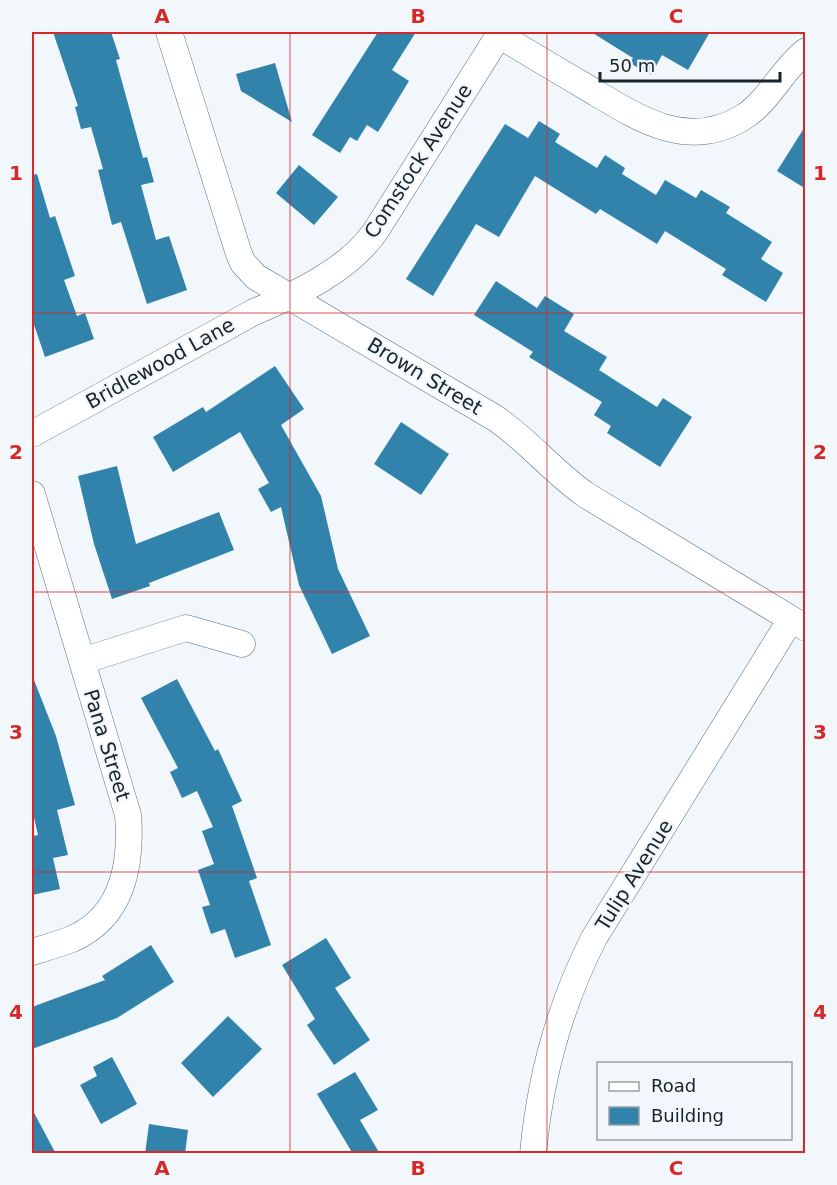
<svg xmlns="http://www.w3.org/2000/svg" width="837" height="1185" font-family="'DejaVu Sans',sans-serif">
  <style>
    .building { fill: #3183ab }
    .lines { fill: none; stroke-linecap: round; stroke-linejoin: round }
    .minor-casing { stroke: #557181; stroke-width: 27 }
    .minor { stroke: #fff; stroke-width: 26 }
    .grid { fill: none; stroke: #d62828; stroke-width: 1.5; stroke-opacity: 0.55 }
    .labels { text-anchor: middle; stroke-width: 4.5; stroke-linejoin: round; paint-order: stroke }
    .street-label { font-size: 20px; fill: #18242a; stroke: #f1f7fb }
    .neatline { fill: none; stroke: #d62828; stroke-width: 2 }
    .grid-label { font-size: 20px; text-anchor: middle; font-weight: bold; fill: #d62828 }
  </style>
  <rect width="100%" height="100%" fill="#f1f7fb"/>
  <!-- building -->
  <path class="building" d="M 53,32 L 111,32 L 120,59 L 116,60 L 143,158 L 147,157 L 154,182 L 141,185 L 156,240 L 169,236 L 187,290 L 147,304 L 121,222 L 112,225 L 98,170 L 103,169 L 91,127 L 81,129 L 75,107 L 78,106 Z
    M 378,32 L 416,32 L 392,70 L 409,81 L 378,132 L 367,125 L 357,141 L 350,137 L 340,153 L 312,135 Z
    M 591,32 L 710,32 L 688,70 L 662,55 L 651,75 L 630,63 L 633,58 Z
    M 275,63 L 292,122 L 241,91 L 236,74 Z
    M 539,121 L 560,134 L 555,142 L 597,168 L 605,155 L 625,168 L 622,174 L 656,195 L 665,180 L 696,198 L 701,190 L 730,207 L 726,213 L 772,242 L 761,259 L 783,273 L 766,302 L 722,275 L 726,269 L 665,231 L 657,244 L 600,209 L 596,214 L 535,176 L 499,237 L 476,224 L 433,296 L 406,279 L 505,124 L 528,138 Z
    M 806,125 L 806,189 L 777,171 Z
    M 299,165 L 338,197 L 314,225 L 276,193 Z
    M 37,174 L 50,218 L 55,216 L 75,276 L 64,280 L 77,316 L 85,313 L 94,339 L 45,357 L 32,319 L 32,175 Z
    M 496,281 L 537,308 L 545,296 L 574,314 L 564,331 L 607,357 L 599,370 L 657,407 L 663,398 L 692,417 L 660,467 L 607,433 L 611,426 L 594,415 L 602,402 L 529,357 L 533,352 L 474,315 Z
    M 275,366 L 304,409 L 281,425 L 321,496 L 338,569 L 370,636 L 332,654 L 299,585 L 281,507 L 271,512 L 258,489 L 269,483 L 240,432 L 173,472 L 153,437 L 203,407 L 206,412 Z
    M 401,422 L 449,454 L 421,495 L 374,464 Z
    M 117,466 L 136,544 L 219,512 L 234,550 L 149,583 L 150,586 L 112,599 L 94,544 L 78,476 Z
    M 32,675 L 56,736 L 75,805 L 57,810 L 68,855 L 53,858 L 60,889 L 32,895 L 32,836 L 38,835 L 32,809 Z
    M 177,679 L 215,751 L 218,749 L 242,801 L 232,806 L 257,878 L 249,881 L 271,945 L 235,958 L 225,929 L 211,934 L 202,907 L 210,905 L 198,870 L 214,864 L 202,831 L 213,827 L 197,791 L 182,798 L 170,772 L 178,768 L 141,698 Z
    M 326,938 L 351,978 L 335,988 L 370,1040 L 334,1065 L 307,1025 L 315,1019 L 282,965 Z
    M 151,945 L 174,982 L 117,1018 L 32,1049 L 32,1007 L 105,980 L 102,976 Z
    M 228,1016 L 262,1049 L 213,1097 L 181,1063 Z
    M 112,1057 L 137,1104 L 101,1124 L 80,1085 L 97,1076 L 93,1067 Z
    M 355,1072 L 378,1110 L 360,1120 L 380,1154 L 353,1154 L 317,1094 Z
    M 32,1109 L 56,1154 L 32,1154 Z
    M 149,1124 L 188,1130 L 185,1154 L 145,1154 Z"/>
  <g class="lines">
    <!-- minor casing -->
    <g class="minor-casing">
      <path id="minor" d="M 169,32 L 239,254 L 243,263 L 256,277 L 495,418 C 529,441 553,472 586,495 L 806,628
        M 499,35 C 528,53 557,70 586,87 C 635,116 685,152 742,118 C 770,101 781,70 806,51
        M 32,434 L 254,312 C 297,294 347,271 375,232 L 501,32
        M 32,494 L 128,815 C 132,864 123,917 72,939 C 59,944 45,948 32,952
        M 82,661 L 186,628 L 242,644
        M 533,1154 C 540,1077 559,1007 594,938 L 791,619"/>
    </g>
    <!-- minor -->
    <use href="#minor" class="minor"/>
  </g>
  <!-- grid -->
  <path class="grid" d="M 290,32 L 290,1154M 547,32 L 547,1154M 32,313 L 806,313M 32,592 L 806,592M 32,872 L 806,872"/>
  <g class="labels">
    <!-- street labels -->
    <g class="street-label">
      <text transform="translate(418 161) rotate(-57)" y="7">Comstock Avenue</text>
      <text transform="translate(160 363) rotate(-29)" y="7">Bridlewood Lane</text>
      <text transform="translate(425 376) rotate(31)" y="7">Brown Street</text>
      <text transform="translate(107 745) rotate(73)" y="7">Pana Street</text>
      <text transform="translate(634 875) rotate(-58)" y="7">Tulip Avenue</text>
    </g>
  </g>
  <!-- border -->
  <rect width="837" height="1185" fill="none" stroke="#f1f7fb" stroke-width="66"/>
  <!-- legend -->
  <rect x="597" y="1062" width="195" height="78" fill="#f1f7fb" stroke="#9aa3a7" stroke-width="1.5"/>
  <rect x="609" y="1082" width="30" height="9" fill="#ffffff" stroke="#9aa3a7" stroke-width="1.5"/>
  <text x="651" y="1092" font-size="18" fill="#18242a">Road</text>
  <rect x="609" y="1107" width="30" height="18" fill="#3183ab" stroke="#9aa3a7" stroke-width="1.5"/>
  <text x="651" y="1122" font-size="18" fill="#18242a">Building</text>
  <!-- scale -->
  <path d="M600 72v9h180v-9" fill="none" stroke="#18242a" stroke-width="3"/>
  <text x="609" y="72" font-size="18" fill="#18242a" stroke="#f1f7fb" stroke-width="4.5" paint-order="stroke">50 m</text>
  <rect x="33" y="33" width="771" height="1119" class="neatline"/>
  <g class="grid-label">
    <text x="162" y="23">A</text>
    <text x="418" y="23">B</text>
    <text x="676" y="23">C</text>
    <text x="16" y="180">1</text>
    <text x="820" y="180">1</text>
    <text x="16" y="459">2</text>
    <text x="820" y="459">2</text>
    <text x="16" y="739">3</text>
    <text x="820" y="739">3</text>
    <text x="16" y="1019">4</text>
    <text x="820" y="1019">4</text>
    <text x="162" y="1175">A</text>
    <text x="418" y="1175">B</text>
    <text x="676" y="1175">C</text>
  </g>
</svg>
